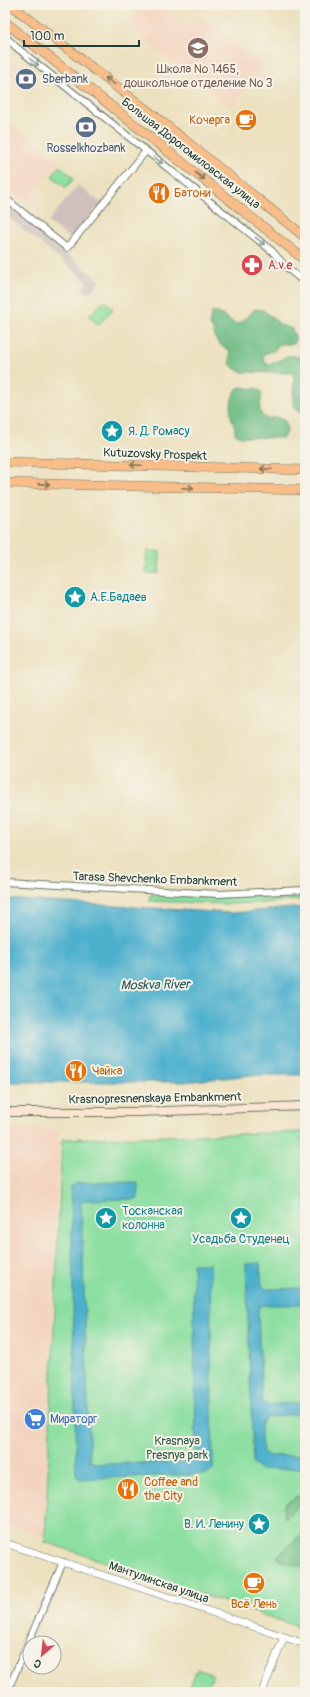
<svg xmlns="http://www.w3.org/2000/svg" width="310" height="1697" font-family="Pangolin,sans-serif">
  <style>
    .built { fill: #f3d4bf }
    .industrial { fill: #cfc0bb }
    .green { fill: #8cdfa1; stroke: #568e6a }
    .forest { fill: #71be87; stroke: #487e5e }
    .water { fill: #4eb0cd; stroke: #367680 }
    .lines { fill: none; stroke-linecap: round; stroke-linejoin: round }
    .minor-casing { stroke: #677665; stroke-width: 8 }
    .tertiary-casing { stroke: #677665; stroke-width: 8 }
    .secondary-casing { stroke: #677665; stroke-width: 10 }
    .primary-casing { stroke: #677665; stroke-width: 10 }
    .minor { stroke: #fff; stroke-width: 6 }
    .tertiary { stroke: #fff; stroke-width: 7 }
    .secondary { stroke: #fce5d0; stroke-width: 8 }
    .primary { stroke: #f8bd89; stroke-width: 9 }
    .oneway { stroke: #8f9e9a }
    .oneway2 { stroke: #81775a }
    .labels { text-anchor: middle; stroke-width: 4; stroke-linejoin: round; paint-order: stroke }
    .education-label { font-size: 12px; fill: #785e54; stroke: #f7f3e8 }
    .service-label { font-size: 12px; fill: #4e5e75; stroke: #f7f3e8; text-anchor: start }
    .food-label { font-size: 12px; fill: #c56008; stroke: #f7f3e8; text-anchor: start }
    .street-label { font-size: 12px; fill: #1f3d34; stroke: #f7f3e8 }
    .health-label { font-size: 12px; fill: #be3a42; stroke: #f7f3e8; text-anchor: start }
    .culture-label { font-size: 12px; fill: #0d838f; stroke: #f7f3e8; text-anchor: start }
    .shop-label { font-size: 12px; fill: #366cbe; stroke: #f7f3e8; text-anchor: start }
    .park-label { font-size: 12px; fill: #355d4a; stroke: #f7f3e8 }
    .water-label { font-size: 13px; font-style: italic; fill: #2b5a5a; stroke: #f7f3e8 }
  </style>
  <rect width="100%" height="100%" fill="#f7f3e8"/>
  <filter id="ink" filterUnits="userSpaceOnUse"><feTurbulence type="fractalNoise" baseFrequency=".025" numOctaves="2"/><feDisplacementMap in="SourceGraphic" scale="8" xChannelSelector="R" yChannelSelector="G"/><feConvolveMatrix kernelMatrix="1 2 1 2 8 2 1 2 1" color-interpolation-filters="sRGB"/></filter>
  <filter id="wash" filterUnits="userSpaceOnUse"><feTurbulence type="fractalNoise" baseFrequency=".012" numOctaves="4" result="noise"/><feDisplacementMap in="SourceGraphic" scale="16" xChannelSelector="R" yChannelSelector="G"/><feGaussianBlur stdDeviation="0.9" result="paint"/><feColorMatrix in="noise" values="0 0 0 0 0 0 0 0 0 0 0 0 0 0 0 0 0 1.4 0 .05"/><feComposite in="paint" operator="in"/></filter>
  <g filter="url(#wash)">
    <rect width="100%" height="100%" fill="#ece1bf"/>
    <!-- built -->
    <path class="built" d="M 140,5 L 160,5 L 189,28 L 200,15 L 264,67 L 231,108 L 125,24 Z
      M 5,119 L 59,162 L 26,202 L 5,186 Z
      M 5,1126 L 59,1130 L 44,1537 L 5,1523 Z"/>
    <!-- industrial -->
    <path class="industrial" d="M 78,185 L 101,203 L 71,240 L 48,222 Z
      M 5,204 L 100,281 L 88,294 L 82,289 L 87,281 L 5,215 Z"/>
    <!-- green -->
    <path class="green" d="M 60,166 L 74,178 L 66,188 L 52,176 Z
      M 104,301 L 113,309 L 98,325 L 89,316 Z
      M 147,551 L 160,552 L 159,573 L 146,573 Z
      M 305,893 L 305,899 L 260,903 L 226,904 L 149,901 L 150,895 L 220,897 Z
      M 305,1132 L 305,1629 L 45,1542 L 62,1139 Z
      M 197,1669 L 213,1675 L 206,1692 L 198,1692 L 189,1689 Z"/>
    <!-- forest -->
    <path class="forest" d="M 255,309 L 263,310 L 281,325 L 292,329 L 295,337 L 294,344 L 279,344 L 275,350 L 264,354 L 263,358 L 267,364 C 277,365 280,358 288,356 C 294,355 299,358 305,356 L 305,412 L 297,410 L 293,405 L 294,376 L 292,373 L 242,372 L 235,369 L 230,364 C 231,342 226,353 217,341 C 213,336 216,331 209,324 L 212,313 C 222,310 229,324 239,324 Z
      M 242,387 C 248,389 254,388 258,389 C 269,394 250,412 268,419 C 276,416 278,417 285,421 L 287,432 L 283,438 L 241,437 L 235,434 C 236,425 232,423 231,415 C 230,405 232,394 238,388 Z
      M 300,1495 L 303,1495 L 304,1499 C 296,1504 293,1514 285,1518 L 283,1508 L 286,1502 Z
      M 300,1536 L 305,1536 L 305,1568 L 279,1560 L 278,1555 Z"/>
    <!-- water -->
    <path class="water" d="M 5,899 L 231,913 L 305,907 L 305,1075 L 253,1075 L 184,1082 L 5,1082 Z
      M 138,1182 L 138,1199 L 87,1200 L 82,1202 L 81,1204 L 90,1461 L 97,1464 L 188,1462 L 194,1460 L 196,1454 L 193,1264 L 210,1264 L 213,1469 L 211,1472 L 205,1474 L 80,1479 L 76,1476 L 76,1473 L 71,1187 L 77,1183 Z
      M 260,1263 L 262,1285 L 265,1289 L 305,1288 L 305,1305 L 264,1305 L 259,1307 L 258,1312 L 262,1402 L 267,1405 L 305,1402 L 305,1413 L 267,1417 C 257,1422 262,1442 263,1452 L 269,1456 L 305,1455 L 305,1468 L 260,1470 L 255,1466 L 253,1462 L 246,1264 Z"/>
  </g>
  <g filter="url(#ink)">
    <g class="lines">
      <!-- minor casing -->
      <g class="minor-casing">
        <path id="minor" d="M 5,36 L 16,47 L 272,251 L 285,266 L 305,283
          M 5,198 L 67,248 L 146,151
          M 5,882 L 218,894 L 305,890
          M 7,1692 L 63,1562"/>
      </g>
      <!-- tertiary casing -->
      <g class="tertiary-casing">
        <path id="tertiary" d="M 5,1543 L 153,1592 L 305,1644
          M 262,1692 L 284,1637"/>
      </g>
      <!-- secondary casing -->
      <g class="secondary-casing">
        <path id="secondary" d="M 5,1112 L 138,1112 L 305,1106"/>
      </g>
      <!-- primary casing -->
      <g class="primary-casing">
        <path id="primary" d="M 11,5 L 157,118 L 305,237
          M 5,22 L 305,260
          M 5,462 L 305,470
          M 5,483 L 305,490"/>
      </g>
      <!-- minor -->
      <use href="#minor" class="minor"/>
      <!-- tertiary -->
      <use href="#tertiary" class="tertiary"/>
      <!-- secondary -->
      <use href="#secondary" class="secondary"/>
      <!-- primary -->
      <use href="#primary" class="primary"/>
    </g>
    <!-- one-way arrows -->
    <defs><path id="oneway-shaft" d="M-6 0H5M1.5-3L5.5 0L1.5 3" fill="none" stroke-width="1.6" stroke-linecap="round" stroke-linejoin="round"/></defs>
    <g class="oneway">
      <use href="#oneway-shaft" transform="translate(34 62) rotate(38)"/>
      <use href="#oneway-shaft" transform="translate(158 160) rotate(38)"/>
      <use href="#oneway-shaft" transform="translate(260 241) rotate(38)"/>
    </g>
    <g class="oneway2">
      <use href="#oneway-shaft" transform="translate(110 81) rotate(-142)"/>
      <use href="#oneway-shaft" transform="translate(200 176) rotate(38)"/>
      <use href="#oneway-shaft" transform="translate(136 465) rotate(-178)"/>
      <use href="#oneway-shaft" transform="translate(266 469) rotate(-178)"/>
      <use href="#oneway-shaft" transform="translate(44 484) rotate(1)"/>
      <use href="#oneway-shaft" transform="translate(188 488) rotate(2)"/>
    </g>
  </g>
  <!-- icons -->
  <defs>
    <g id="school-disc" transform="scale(1.15)"><circle r="9.5" fill="#8d6e63" stroke="#f7f3e8"/><path d="M0-5L7-2L0 1L-7-2ZM-4 1L0 2.5L4 1V4Q0 6-4 4Z" fill="#fff"/></g>
    <g id="bank-disc" transform="scale(1.15)"><circle r="9.5" fill="#5c6f8a" stroke="#f7f3e8"/><path d="M-6-4H6V4H-6ZM0-2.3a2.3 2.3 0 1 0 0 4.6a2.3 2.3 0 1 0 0-4.6Z" fill="#fff"/></g>
    <g id="cafe-disc" transform="scale(1.15)"><circle r="9.5" fill="#e8710a" stroke="#f7f3e8"/><path d="M-5.5-4.5H6V0H3Q3 3.5 0 3.5H-2.5Q-5.5 3.5-5.5 0ZM3-3.2v2h1.7v-2ZM-6 4.5H4V6H-6Z" fill="#fff"/></g>
    <g id="restaurant-disc" transform="scale(1.15)"><circle r="9.5" fill="#e8710a" stroke="#f7f3e8"/><path d="M-5-6h1v4h1v-4h1v4h1v-4h1v5L-1.5 .5V6h-2V.5L-5-1ZM5-6V6H3V1.5H1.5Q1.5-4 5-6Z" fill="#fff"/></g>
    <g id="pharmacy-disc" transform="scale(1.15)"><circle r="9.5" fill="#e0444e" stroke="#f7f3e8"/><path d="M-2-6h4v4h4v4h-4v4h-4v-4h-4v-4h4Z" fill="#fff"/></g>
    <g id="sight-disc" transform="scale(1.15)"><circle r="9.5" fill="#0f9aa8" stroke="#f7f3e8"/><path d="M0-6L1.8-2.2L6-1.7L2.9 1.2L3.7 5.4L0 3.3L-3.7 5.4L-2.9 1.2L-6-1.7L-1.8-2.2Z" fill="#fff"/></g>
    <g id="supermarket-disc" transform="scale(1.15)"><circle r="9.5" fill="#3f7fe0" stroke="#f7f3e8"/><path d="M-6-5.5h2.5l.6 2H6L4.5 2H-2.5L-4.4-4H-6ZM-1.5 3.2a1.3 1.3 0 1 0 .1 0ZM3 3.2a1.3 1.3 0 1 0 .1 0Z" fill="#fff"/></g>
  </defs>
  <g fill-rule="evenodd">
    <use href="#school-disc" x="198" y="48"/>
    <use href="#bank-disc" x="26" y="79"/>
    <use href="#cafe-disc" x="246" y="120"/>
    <use href="#bank-disc" x="86" y="127"/>
    <use href="#restaurant-disc" x="159" y="193"/>
    <use href="#pharmacy-disc" x="252" y="265"/>
    <use href="#sight-disc" x="112" y="431"/>
    <use href="#sight-disc" x="75" y="597"/>
    <use href="#restaurant-disc" x="76" y="1071"/>
    <use href="#sight-disc" x="106" y="1218"/>
    <use href="#sight-disc" x="241" y="1218"/>
    <use href="#supermarket-disc" x="35" y="1419"/>
    <use href="#restaurant-disc" x="128" y="1489"/>
    <use href="#sight-disc" x="259" y="1524"/>
    <use href="#cafe-disc" x="254" y="1583"/>
  </g>
  <g class="labels">
    <!-- education labels -->
    <g class="education-label">
      <text x="198" y="73">Школа № 1465,<tspan x="198" dy="14">дошкольное отделение № 3</tspan></text>
    </g>
    <!-- service labels -->
    <g class="service-label">
      <text x="42" y="83">Sberbank</text>
      <text x="86" y="152" text-anchor="middle">Rosselkhozbank</text>
    </g>
    <!-- food labels -->
    <g class="food-label">
      <text x="230" y="124" text-anchor="end">Кочерга</text>
      <text x="174" y="197">Батони</text>
      <text x="92" y="1075">Чайка</text>
      <text x="144" y="1486">Coffee and<tspan x="144" dy="14">the City</tspan></text>
      <text x="254" y="1608" text-anchor="middle">Всё Лень</text>
    </g>
    <!-- street labels -->
    <g class="street-label">
      <text transform="translate(191 153) rotate(38)" y="4">Большая Дорогомиловская улица</text>
      <text transform="translate(155 454) rotate(2)" y="4">Kutuzovsky Prospekt</text>
      <text transform="translate(155 879) rotate(2)" y="4">Tarasa Shevchenko Embankment</text>
      <text transform="translate(155 1098) rotate(-1)" y="4">Krasnopresnenskaya Embankment</text>
      <text transform="translate(159 1582) rotate(19)" y="4">Мантулинская улица</text>
    </g>
    <!-- health labels -->
    <g class="health-label">
      <text x="268" y="269">A.v.e</text>
    </g>
    <!-- culture labels -->
    <g class="culture-label">
      <text x="128" y="435">Я. Д. Ромасу</text>
      <text x="90" y="601">А.Е.Бадаев</text>
      <text x="122" y="1215">Тосканская<tspan x="122" dy="14">колонна</tspan></text>
      <text x="241" y="1243" text-anchor="middle">Усадьба Студенец</text>
      <text x="244" y="1528" text-anchor="end">В. И. Ленину</text>
    </g>
    <!-- shop labels -->
    <g class="shop-label">
      <text x="50" y="1423">Мираторг</text>
    </g>
    <!-- park labels -->
    <g class="park-label">
      <text x="177" y="1445">Krasnaya<tspan x="177" dy="14">Presnya park</tspan></text>
    </g>
    <!-- water labels -->
    <g class="water-label">
      <text transform="translate(155 984) rotate(-1)" y="5">Moskva River</text>
    </g>
  </g>
  <!-- margin -->
  <rect width="310" height="1697" fill="none" stroke="#f7f3e8" stroke-width="20"/>
  <!-- north arrow -->
  <g transform="translate(42 1655) rotate(208)"><circle r="19" fill="#f7f3e8" stroke="#a1aaa0"/>
  <path d="M0-3L7 15L0 10L-7 15Z" fill="#d1495b"/>
  <text y="-6" font-size="11" font-weight="bold" text-anchor="middle" fill="#1f3d34">С</text>
  </g>
  <!-- scale -->
  <path d="M24 40v6h115v-6" fill="none" stroke="#1f3d34" stroke-width="2"/>
  <text x="30" y="40" font-size="12" fill="#1f3d34" stroke="#f7f3e8" stroke-width="3" paint-order="stroke">100 m</text>
</svg>
